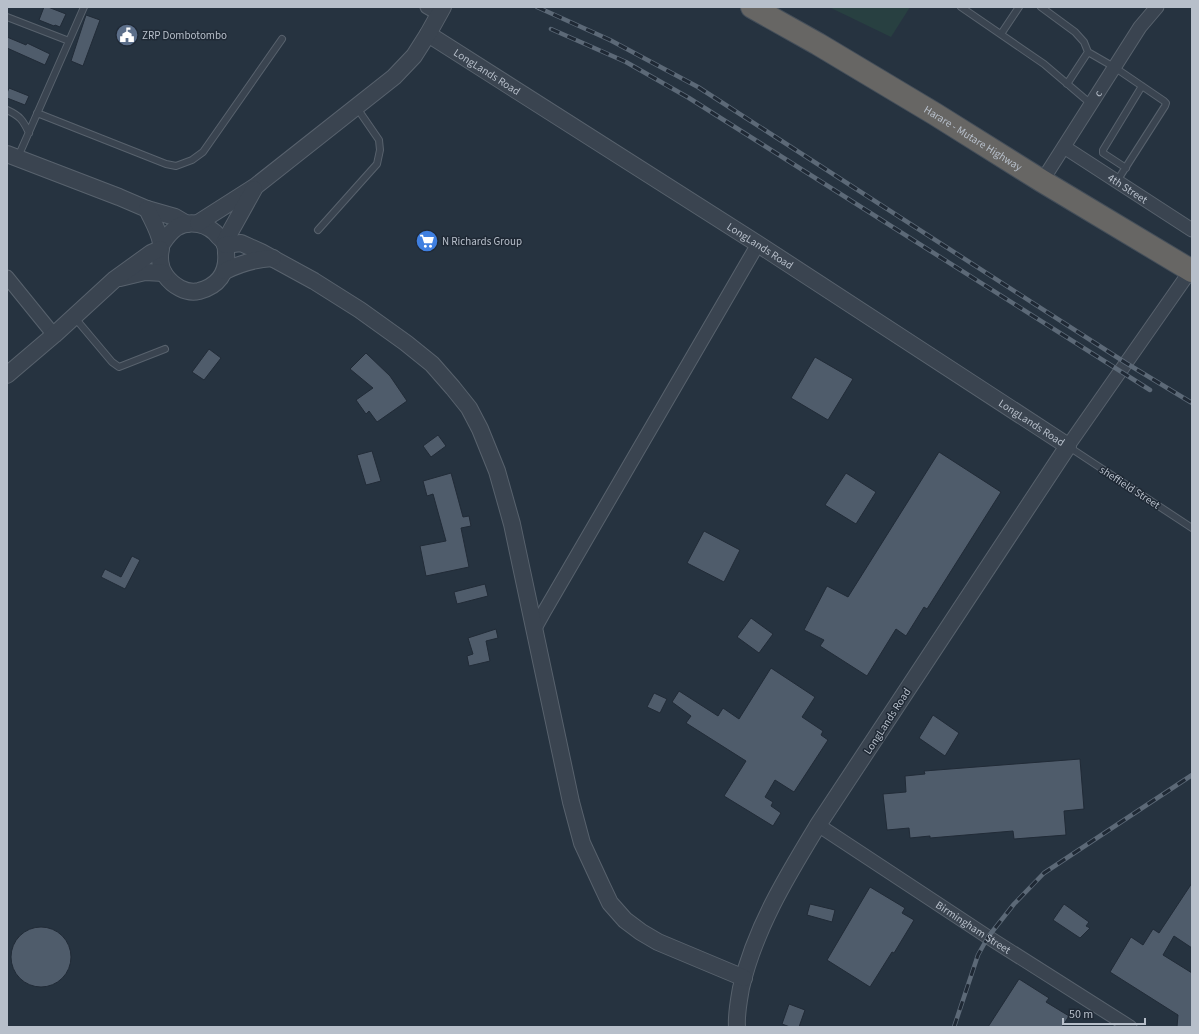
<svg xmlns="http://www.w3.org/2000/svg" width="1199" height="1034" font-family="'Source Sans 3',sans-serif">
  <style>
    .green { fill: #284041 }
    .building { fill: #4f5c6b; stroke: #212b37 }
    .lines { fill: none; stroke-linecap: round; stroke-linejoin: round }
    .service-casing { stroke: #58626d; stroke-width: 8 }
    .minor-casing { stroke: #58626d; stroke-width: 15 }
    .tertiary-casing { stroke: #58626d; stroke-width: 18 }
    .trunk-casing { stroke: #454f5a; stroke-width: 24 }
    .service { stroke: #3a4450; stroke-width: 6 }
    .minor { stroke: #3a4450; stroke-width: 13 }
    .tertiary { stroke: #3a4450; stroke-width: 16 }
    .trunk { stroke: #676664; stroke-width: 22 }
    .rail-casing { stroke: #5c6977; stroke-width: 4.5 }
    .rail { stroke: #1f2935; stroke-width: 3; stroke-dasharray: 9; stroke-linecap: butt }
    .labels { text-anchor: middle; stroke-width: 3; stroke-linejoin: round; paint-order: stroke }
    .poi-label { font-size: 11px; fill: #b7bfca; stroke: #1f2935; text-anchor: start }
    .street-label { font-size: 11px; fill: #b7bfca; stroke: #1f2935 }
  </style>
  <rect width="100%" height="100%" fill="#263340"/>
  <!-- green -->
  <path class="green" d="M 829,7 L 910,7 L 891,37 Z"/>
  <!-- building -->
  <path class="building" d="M 44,7 L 48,7 L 66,14 L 60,27 L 55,25 L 54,26 L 39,20 Z
    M 86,15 L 100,20 L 83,66 L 71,61 Z
    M 7,37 L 26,45 L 27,43 L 50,54 L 45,65 L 7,48 Z
    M 9,88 L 29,96 L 25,105 L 7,98 L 7,93 Z
    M 209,349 L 221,358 L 204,380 L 192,372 Z
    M 366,353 L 390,376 L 407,401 L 377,422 L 369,411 L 366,414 L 356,400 L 373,388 L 350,369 Z
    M 815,357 L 853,379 L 828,420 L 791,398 Z
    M 438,435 L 446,446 L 431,457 L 423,446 Z
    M 372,451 L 381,481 L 366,485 L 357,455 Z
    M 939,452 L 1001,492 L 927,609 L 924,607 L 906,636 L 896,629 L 867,676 L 820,646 L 824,640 L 804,630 L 827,586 L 848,597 Z
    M 451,473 L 463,517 L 469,516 L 471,526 L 461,528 L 469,567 L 426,576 L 420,546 L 446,541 L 433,494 L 427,496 L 423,481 Z
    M 846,473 L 876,492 L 856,524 L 825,505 Z
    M 704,531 L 740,550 L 724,582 L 687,563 Z
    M 132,556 L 140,560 L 125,589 L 101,577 L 105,569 L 121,577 Z
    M 485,584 L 488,596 L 457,604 L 454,592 Z
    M 751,618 L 773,634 L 759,653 L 737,637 Z
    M 496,629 L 498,638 L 486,641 L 490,661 L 469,666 L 467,656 L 473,654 L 468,638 Z
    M 771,668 L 815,697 L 802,717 L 823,731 L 821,735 L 828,740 L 794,792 L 775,780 L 765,797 L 773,802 L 771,806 L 781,813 L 773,826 L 724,796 L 746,761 L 686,723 L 691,716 L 672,702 L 679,691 L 718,716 L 723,708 L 739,719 Z
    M 654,693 L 667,699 L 660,713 L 647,707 Z
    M 933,715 L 959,733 L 945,756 L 919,738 Z
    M 1080,759 L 1084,809 L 1064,811 L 1066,835 L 1014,839 L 1013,831 L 930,838 L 930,836 L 910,838 L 909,828 L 887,830 L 883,794 L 906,792 L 905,776 L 925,774 L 924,771 Z
    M 1192,883 L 1192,948 L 1174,936 L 1163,955 L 1192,973 L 1192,1027 L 1177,1027 L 1178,1015 L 1110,972 L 1131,937 L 1143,945 L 1153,929 L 1159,933 Z
    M 870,887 L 905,908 L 902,913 L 914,920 L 894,953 L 892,952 L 870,987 L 827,960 Z
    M 810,904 L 835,910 L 832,922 L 807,915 Z
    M 1064,904 L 1089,922 L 1086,926 L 1090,928 L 1080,938 L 1053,920 Z
    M11 957a30 30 0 1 1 60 0a30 30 0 1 1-60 0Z
    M 1019,979 L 1049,998 L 1046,1002 L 1069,1016 L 1062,1027 L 988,1027 Z
    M 789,1004 L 805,1010 L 799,1027 L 790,1027 L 782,1024 Z"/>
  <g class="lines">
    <!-- service casing -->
    <g class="service-casing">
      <path id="service" d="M 961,7 L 1044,64 L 1091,104
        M 1041,7 L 1075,32 L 1084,42 L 1088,52 L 1114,67 L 1164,101 L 1166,103 L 1165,106 L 1117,181
        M 7,17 L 69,41
        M 1001,34 L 1019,7
        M 1067,84 L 1088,52
        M 7,110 C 20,116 23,120 29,133
        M 37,113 L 166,164 L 176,166 L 192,160 L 203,152 L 282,39
        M 18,157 L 84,7
        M 1126,168 L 1103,153 L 1103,150 L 1142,86
        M 318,230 L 377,164 L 380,150 L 379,140 L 357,108
        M 75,318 L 112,362 L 119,367 L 165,349
        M 1069,447 L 1192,528"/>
    </g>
    <!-- minor casing -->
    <g class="minor-casing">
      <g id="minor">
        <path d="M 427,7 L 439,14"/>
        <path id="s1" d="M 1064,147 L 1192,230"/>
        <path id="s2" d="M 1042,181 L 1140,27 L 1157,7"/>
        <path d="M 7,277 L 54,335"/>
        <path d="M 1068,446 L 1191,270"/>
        <path d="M 534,630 L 544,612 L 758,244"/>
        <path id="s3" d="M 818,825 L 988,937 L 1130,1027"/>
      </g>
    </g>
    <!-- tertiary casing -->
    <g class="tertiary-casing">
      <g id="tertiary">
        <path id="s4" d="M 428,34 L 758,244 L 1068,446 L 818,825 C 787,876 755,928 741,988 C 739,1000 736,1014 737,1027"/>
        <path d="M 7,154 L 119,197 L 147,209 L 175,217 L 187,224"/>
        <path d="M 147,209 C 152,220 159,231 161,243 C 162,246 161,245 161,249 C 159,257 160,268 165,275 C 173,286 186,294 199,291 C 218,286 228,273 226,253 C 226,250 226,247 225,244 C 224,241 221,239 219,237 C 209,224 190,219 176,228 C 169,233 166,238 162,244"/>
        <path d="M 198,223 L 256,186 L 394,77 L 414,56 L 428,34 L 443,7"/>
        <path d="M 224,243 L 254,189"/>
        <path d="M 225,245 L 241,243 L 261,252 L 314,281 L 360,310 L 406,343 L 432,364 L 453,388 L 469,408 L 480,429 L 497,471 L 512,524 L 571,802 L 582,843 L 601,884 L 610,903 L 625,920 L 641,932 L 658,942 L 744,978"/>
        <path d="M 225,271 C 241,263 255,259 273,258"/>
        <path d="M 120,278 L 145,272 L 164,273"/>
        <path d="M 7,375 L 54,335 L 115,279 L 151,253 L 160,249"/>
      </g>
    </g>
    <!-- trunk casing -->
    <g class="trunk-casing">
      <g id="trunk">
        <path id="s5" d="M 752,7 L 818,44 L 935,114 L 1042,181 L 1192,271"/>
      </g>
    </g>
    <!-- service -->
    <use href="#service" class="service"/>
    <!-- minor -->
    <use href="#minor" class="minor"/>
    <!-- tertiary -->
    <use href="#tertiary" class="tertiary"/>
    <!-- trunk -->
    <use href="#trunk" class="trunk"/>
    <!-- rail casing -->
    <g class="rail-casing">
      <path id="rail" d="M 537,7 L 610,40 L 698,87 L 1126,363 L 1192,403
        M 551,29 L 626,62 L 689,98 L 1150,390
        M 954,1027 L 978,955 L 988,937 L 1014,904 L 1044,873 L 1192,775"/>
    </g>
    <!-- rail -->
    <use href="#rail" class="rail"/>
  </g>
  <!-- icons -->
  <defs>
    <g id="civic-disc" transform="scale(1.15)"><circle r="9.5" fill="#5c6f8a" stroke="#1f2935"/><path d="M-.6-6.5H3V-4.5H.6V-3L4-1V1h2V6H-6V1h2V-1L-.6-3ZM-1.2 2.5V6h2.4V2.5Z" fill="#fff"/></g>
    <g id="supermarket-disc" transform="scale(1.15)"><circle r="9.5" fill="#3f7fe0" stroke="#1f2935"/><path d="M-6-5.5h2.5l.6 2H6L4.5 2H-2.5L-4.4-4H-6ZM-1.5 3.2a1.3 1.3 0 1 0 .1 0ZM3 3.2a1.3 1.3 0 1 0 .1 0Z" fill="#fff"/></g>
  </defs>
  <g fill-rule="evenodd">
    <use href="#civic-disc" x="127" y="35"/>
    <use href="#supermarket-disc" x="427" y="241"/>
  </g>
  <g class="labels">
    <!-- poi labels -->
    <g class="poi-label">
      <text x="142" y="39">ZRP Dombotombo</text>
      <text x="442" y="245">N Richards Group</text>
    </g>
    <!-- street labels -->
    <g class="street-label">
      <text dy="4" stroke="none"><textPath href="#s4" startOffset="70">LongLands Road</textPath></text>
      <text dy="4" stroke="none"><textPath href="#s2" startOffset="104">c</textPath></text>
      <text dy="4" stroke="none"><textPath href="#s5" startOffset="257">Harare - Mutare Highway</textPath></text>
      <text dy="4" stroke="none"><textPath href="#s1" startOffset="76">4th Street</textPath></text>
      <text dy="4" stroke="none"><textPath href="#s4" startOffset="394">LongLands Road</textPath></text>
      <text dy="4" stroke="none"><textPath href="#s4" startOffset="718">LongLands Road</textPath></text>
      <text transform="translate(1130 487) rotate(33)" y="4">sheffield Street</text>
      <text transform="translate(887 721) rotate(-57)" y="4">LongLands Road</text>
      <text dy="4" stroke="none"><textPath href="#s3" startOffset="186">Birmingham Street</textPath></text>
    </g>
  </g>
  <!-- border -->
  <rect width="1199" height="1034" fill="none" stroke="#b7bfca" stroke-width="16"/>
  <!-- scale -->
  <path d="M1063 1018v6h82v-6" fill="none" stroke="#b7bfca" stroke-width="2"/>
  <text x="1069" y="1018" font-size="12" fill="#b7bfca" stroke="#1f2935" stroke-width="3" paint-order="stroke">50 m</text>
</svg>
